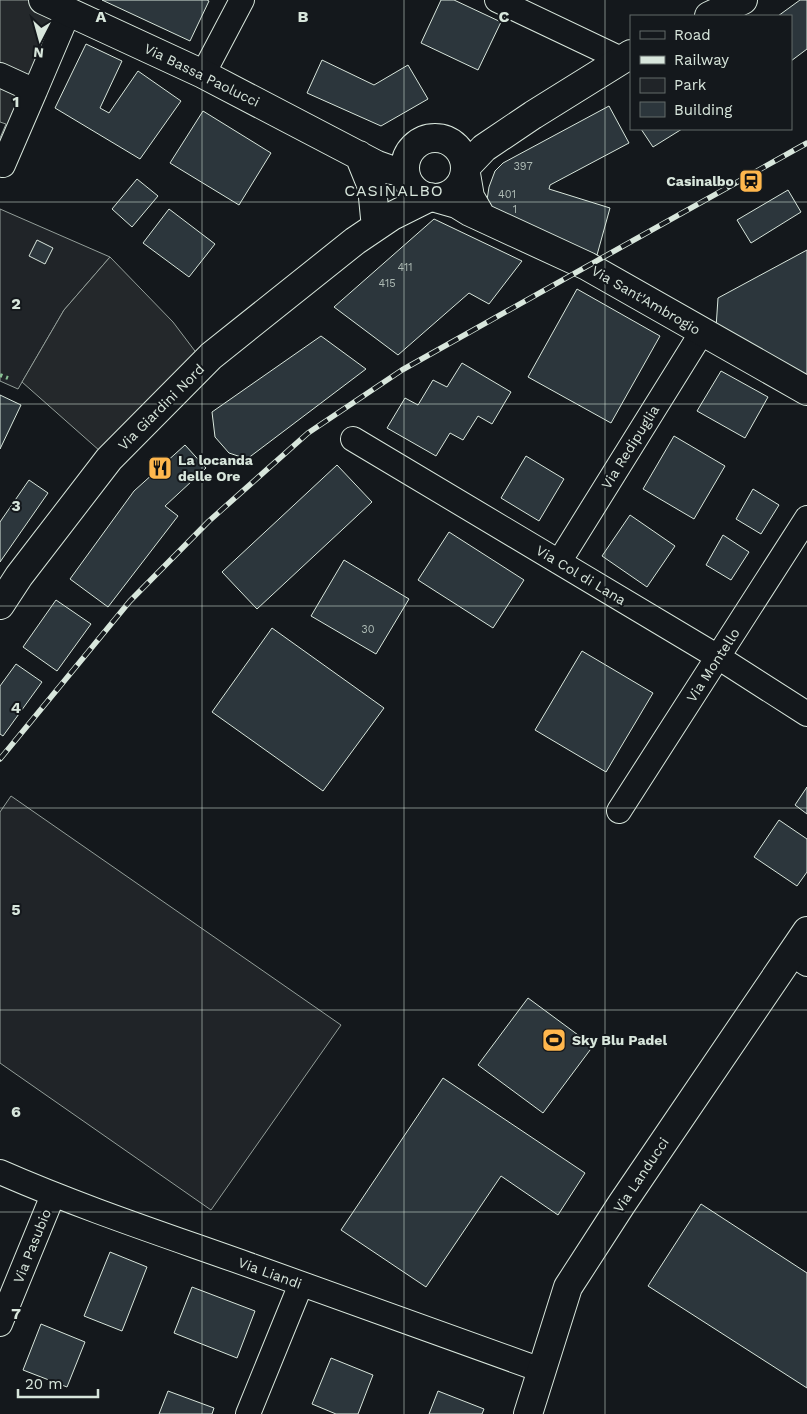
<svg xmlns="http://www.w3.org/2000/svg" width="807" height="1414" font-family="'Work Sans',sans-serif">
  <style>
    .green { fill: #202428; stroke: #939e99 }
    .parking { fill: #24282b; stroke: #939e99 }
    .building { fill: #2c363c; stroke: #d8e6dc }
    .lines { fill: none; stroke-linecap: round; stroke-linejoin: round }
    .street-casing { stroke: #d8e6dc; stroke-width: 26 }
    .secondary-casing { stroke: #d8e6dc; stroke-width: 30 }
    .street { stroke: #14181c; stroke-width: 24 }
    .secondary { stroke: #14181c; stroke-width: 28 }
    .rail-casing { stroke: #d8e6dc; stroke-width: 5.5 }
    .rail { stroke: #14181c; stroke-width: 4; stroke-dasharray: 11; stroke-linecap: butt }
    .hedge { stroke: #8ac095; stroke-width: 4; stroke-dasharray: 2.5 4; stroke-linecap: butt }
    .grid { fill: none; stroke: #d8e6dc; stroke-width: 1; stroke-opacity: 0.55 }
    .labels { text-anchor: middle; stroke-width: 4; stroke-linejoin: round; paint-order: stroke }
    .number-label { font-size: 11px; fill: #adbab4 }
    .street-label { font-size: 14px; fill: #d8e6dc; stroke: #14181c }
    .poi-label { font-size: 14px; font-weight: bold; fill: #d8e6dc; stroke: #14181c; text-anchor: start }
    .quarter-label { font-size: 16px; letter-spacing: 1px; fill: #d8e6dc; stroke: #14181c }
    .grid-label { font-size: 16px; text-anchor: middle; font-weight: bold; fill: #d8e6dc; stroke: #14181c; stroke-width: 4; stroke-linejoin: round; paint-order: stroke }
  </style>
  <rect width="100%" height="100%" fill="#14181c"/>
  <!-- green -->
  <path class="green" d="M 0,209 L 110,257 L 64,310 L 18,389 L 0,381 Z
    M 11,796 L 341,1025 L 211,1210 L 0,1063 L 0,812 Z"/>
  <!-- parking -->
  <path class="parking" d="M 0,0 L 43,0 L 69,11 L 0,151 L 0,138 L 6,124 L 0,122 Z
    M 110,257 L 173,322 L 204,363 L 109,459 L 22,382 L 64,310 Z"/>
  <!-- building -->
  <path class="building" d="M 102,0 L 207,0 L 209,1 L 190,41 Z
    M 441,0 L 454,0 L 501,22 L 478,70 L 421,43 Z
    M 800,0 L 807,0 L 807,49 L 791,61 L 791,16 L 778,16 Z
    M 86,44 L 122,61 L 100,108 L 109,113 L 138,71 L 181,101 L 140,159 L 55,108 Z
    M 322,60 L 374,85 L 408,65 L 428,99 L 381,126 L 307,93 Z
    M 609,106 L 629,143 L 550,185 L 549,189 L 610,208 L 597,255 L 490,210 L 487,200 L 489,187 L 495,171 L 503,163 Z
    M 203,111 L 271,153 L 239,205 L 170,163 Z
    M 641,129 L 682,129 L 653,147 Z
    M 137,179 L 158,196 L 132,227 L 112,209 Z
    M 788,190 L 801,212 L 751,243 L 737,220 Z
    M 169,209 L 215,244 L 189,277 L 143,243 Z
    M 434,219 L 522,261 L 489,304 L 469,293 L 398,355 L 334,307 Z
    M 37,240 L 53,248 L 45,264 L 29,256 Z
    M 807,250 L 807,380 L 716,328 L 718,298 Z
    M 577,289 L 660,336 L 611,423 L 528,377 Z
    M 321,336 L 366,369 L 247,459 L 229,453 L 215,437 L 212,412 Z
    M 462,363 L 511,392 L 492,424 L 478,416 L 463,440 L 450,433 L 436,456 L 387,428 L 405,398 L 418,405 L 433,380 L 447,387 Z
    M 721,371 L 768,397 L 745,438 L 697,411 Z
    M 0,395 L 21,405 L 0,449 Z
    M 674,436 L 725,466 L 694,519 L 643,489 Z
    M 185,445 L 206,468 L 165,506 L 178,516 L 108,607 L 70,579 L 134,491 Z
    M 526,456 L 564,479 L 539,521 L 501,498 Z
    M 337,465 L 372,502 L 257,609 L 222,572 Z
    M 29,480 L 48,493 L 0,562 L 0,522 Z
    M 753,489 L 779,505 L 761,534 L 736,519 Z
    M 630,515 L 675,546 L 647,587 L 602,556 Z
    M 449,532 L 524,580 L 493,628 L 418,580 Z
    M 723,535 L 749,552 L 731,580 L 706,565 Z
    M 344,560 L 409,599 L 376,654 L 311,616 Z
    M 56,600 L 91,624 L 57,671 L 23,647 Z
    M 272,628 L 384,708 L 323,791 L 212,712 Z
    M 582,651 L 653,693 L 606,772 L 535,730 Z
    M 16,664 L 42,682 L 3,736 L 0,734 L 0,686 Z
    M 807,787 L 807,814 L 795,805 Z
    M 779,820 L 807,839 L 807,872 L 797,886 L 754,857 Z
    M 528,998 L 593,1046 L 543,1113 L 478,1065 Z
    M 443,1078 L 585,1173 L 558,1215 L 501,1176 L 426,1287 L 341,1230 Z
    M 701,1204 L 807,1273 L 807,1388 L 648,1286 Z
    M 110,1252 L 147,1267 L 122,1331 L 84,1316 Z
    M 192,1287 L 255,1311 L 237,1358 L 174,1333 Z
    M 41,1324 L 85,1342 L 67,1387 L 23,1370 Z
    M 331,1358 L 373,1375 L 358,1414 L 336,1414 L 312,1404 Z
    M 168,1391 L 214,1408 L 212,1414 L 159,1414 Z
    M 438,1391 L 484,1409 L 482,1414 L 429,1414 Z"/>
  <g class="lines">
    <!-- street casing -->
    <g class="street-casing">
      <path id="street" d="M 497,0 L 621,59
        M 203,74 L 242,0
        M 0,75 L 35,91 L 69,11
        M 3,165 L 35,91
        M 353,439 L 718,657 L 807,714
        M 559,562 L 702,332
        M 619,811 L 807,518
        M 792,954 L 807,964
        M 0,1172 C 82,1208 168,1236 252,1266 C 348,1301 444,1336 541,1370
        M 0,1324 L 53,1195
        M 248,1414 L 301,1284"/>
    </g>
    <!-- secondary casing -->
    <g class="secondary-casing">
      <path id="secondary" d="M 43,0 L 203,74 L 377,165 L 391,170 L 405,172
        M 709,16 L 743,0
        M405 168a30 30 0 1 1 60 0a30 30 0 1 1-60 0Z
        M 359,155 L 372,187 L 375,218
        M 436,198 L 457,204 L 470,212 L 587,266 L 807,391
        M 481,216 L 470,197 L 465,168 L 484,148 L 533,115 L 631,54
        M 0,605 L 19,576 L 109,459 L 211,356 L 355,241 L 392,216 L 430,197
        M 528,1414 L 568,1287 L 621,1205 L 807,931"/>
    </g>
    <!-- street -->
    <use href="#street" class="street"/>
    <!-- secondary -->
    <use href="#secondary" class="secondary"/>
    <!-- rail casing -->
    <g class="rail-casing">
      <path id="rail" d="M 0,759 L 130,601 L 209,521 L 308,433 L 402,370 L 807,143"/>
    </g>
    <!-- rail -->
    <use href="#rail" class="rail"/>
    <!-- hedge -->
    <path class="hedge" d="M 0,375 L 8,378"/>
  </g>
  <!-- grid -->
  <path class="grid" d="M 202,0 L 202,1414M 404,0 L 404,1414M 605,0 L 605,1414M 0,202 L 807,202M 0,404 L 807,404M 0,606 L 807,606M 0,808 L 807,808M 0,1010 L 807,1010M 0,1212 L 807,1212"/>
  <!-- icons -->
  <defs>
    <g id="station-square" transform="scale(1.25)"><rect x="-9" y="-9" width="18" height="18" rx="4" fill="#ffb74d" stroke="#14181c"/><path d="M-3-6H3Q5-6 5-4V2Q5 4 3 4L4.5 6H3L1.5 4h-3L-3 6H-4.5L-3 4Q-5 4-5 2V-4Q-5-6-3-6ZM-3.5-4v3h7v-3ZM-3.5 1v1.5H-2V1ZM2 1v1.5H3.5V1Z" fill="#111"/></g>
    <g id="restaurant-square" transform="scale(1.25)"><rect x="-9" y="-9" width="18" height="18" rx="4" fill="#ffb74d" stroke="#14181c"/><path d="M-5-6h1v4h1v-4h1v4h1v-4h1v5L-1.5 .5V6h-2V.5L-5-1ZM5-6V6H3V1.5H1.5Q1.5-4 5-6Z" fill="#111"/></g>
    <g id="stadium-square" transform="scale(1.25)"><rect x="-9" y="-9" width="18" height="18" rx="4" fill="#ffb74d" stroke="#14181c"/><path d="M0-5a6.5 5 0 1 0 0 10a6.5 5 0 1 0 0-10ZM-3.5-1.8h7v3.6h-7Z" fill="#111"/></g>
  </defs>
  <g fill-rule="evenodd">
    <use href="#station-square" x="751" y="181"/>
    <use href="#restaurant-square" x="160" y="468"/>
    <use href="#stadium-square" x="554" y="1040"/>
  </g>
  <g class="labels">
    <!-- number labels -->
    <g class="number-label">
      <text x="523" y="170">397</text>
      <text x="507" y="198">401</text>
      <text x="515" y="213">1</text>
      <text x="405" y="271">411</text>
      <text x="387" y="287">415</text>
      <text x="368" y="633">30</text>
    </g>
    <!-- street labels -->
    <g class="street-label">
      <text transform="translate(202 75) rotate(26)" y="5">Via Bassa Paolucci</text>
      <text transform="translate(646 300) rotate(30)" y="5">Via Sant'Ambrogio</text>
      <text transform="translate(161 407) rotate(-45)" y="5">Via Giardini Nord</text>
      <text transform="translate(630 447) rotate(-58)" y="5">Via Redipuglia</text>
      <text transform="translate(581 575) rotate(31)" y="5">Via Col di Lana</text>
      <text transform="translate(713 665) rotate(-57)" y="5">Via Montello</text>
      <text transform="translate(641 1175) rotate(-56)" y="5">Via Landucci</text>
      <text transform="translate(32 1246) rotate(-68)" y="5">Via Pasubio</text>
      <text transform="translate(270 1273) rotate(20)" y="5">Via Liandi</text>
    </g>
    <!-- poi labels -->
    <g class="poi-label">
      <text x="734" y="186" text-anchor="end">Casinalbo</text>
      <text x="178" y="465">La locanda<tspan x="178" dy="16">delle Ore</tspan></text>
      <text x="572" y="1045">Sky Blu Padel</text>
    </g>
    <!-- quarter labels -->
    <g class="quarter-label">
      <text x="394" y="196">CASINALBO</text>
    </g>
  </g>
  <g class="grid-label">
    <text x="101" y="22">A</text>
    <text x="303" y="22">B</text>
    <text x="504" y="22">C</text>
    <text x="16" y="107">1</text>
    <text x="16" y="309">2</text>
    <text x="16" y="511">3</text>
    <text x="16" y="713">4</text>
    <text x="16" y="915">5</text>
    <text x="16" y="1117">6</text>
    <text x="16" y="1319">7</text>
  </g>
  <!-- legend -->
  <rect x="630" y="15" width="162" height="115" fill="#14181c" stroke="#626a69"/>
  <rect x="640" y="31" width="25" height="8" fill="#14181c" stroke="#626a69"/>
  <text x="674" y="40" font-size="15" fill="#d8e6dc">Road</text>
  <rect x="640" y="56" width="25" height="8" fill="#d8e6dc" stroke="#626a69"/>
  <text x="674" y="65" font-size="15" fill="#d8e6dc">Railway</text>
  <rect x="640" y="78" width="25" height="15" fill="#202428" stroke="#626a69"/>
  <text x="674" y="90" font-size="15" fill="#d8e6dc">Park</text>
  <rect x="640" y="102" width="25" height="15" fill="#2c363c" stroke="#626a69"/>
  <text x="674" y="115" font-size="15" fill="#d8e6dc">Building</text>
  <!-- north arrow -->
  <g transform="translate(40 40) rotate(186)" stroke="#14181c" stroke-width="4" paint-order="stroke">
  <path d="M0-4L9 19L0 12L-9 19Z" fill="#d8e6dc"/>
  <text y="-8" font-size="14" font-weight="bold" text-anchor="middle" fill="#d8e6dc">N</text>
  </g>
  <!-- scale -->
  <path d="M18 1389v8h80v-8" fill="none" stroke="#d8e6dc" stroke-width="2.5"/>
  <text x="25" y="1389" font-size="15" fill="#d8e6dc" stroke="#14181c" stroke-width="4" paint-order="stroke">20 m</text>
</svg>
